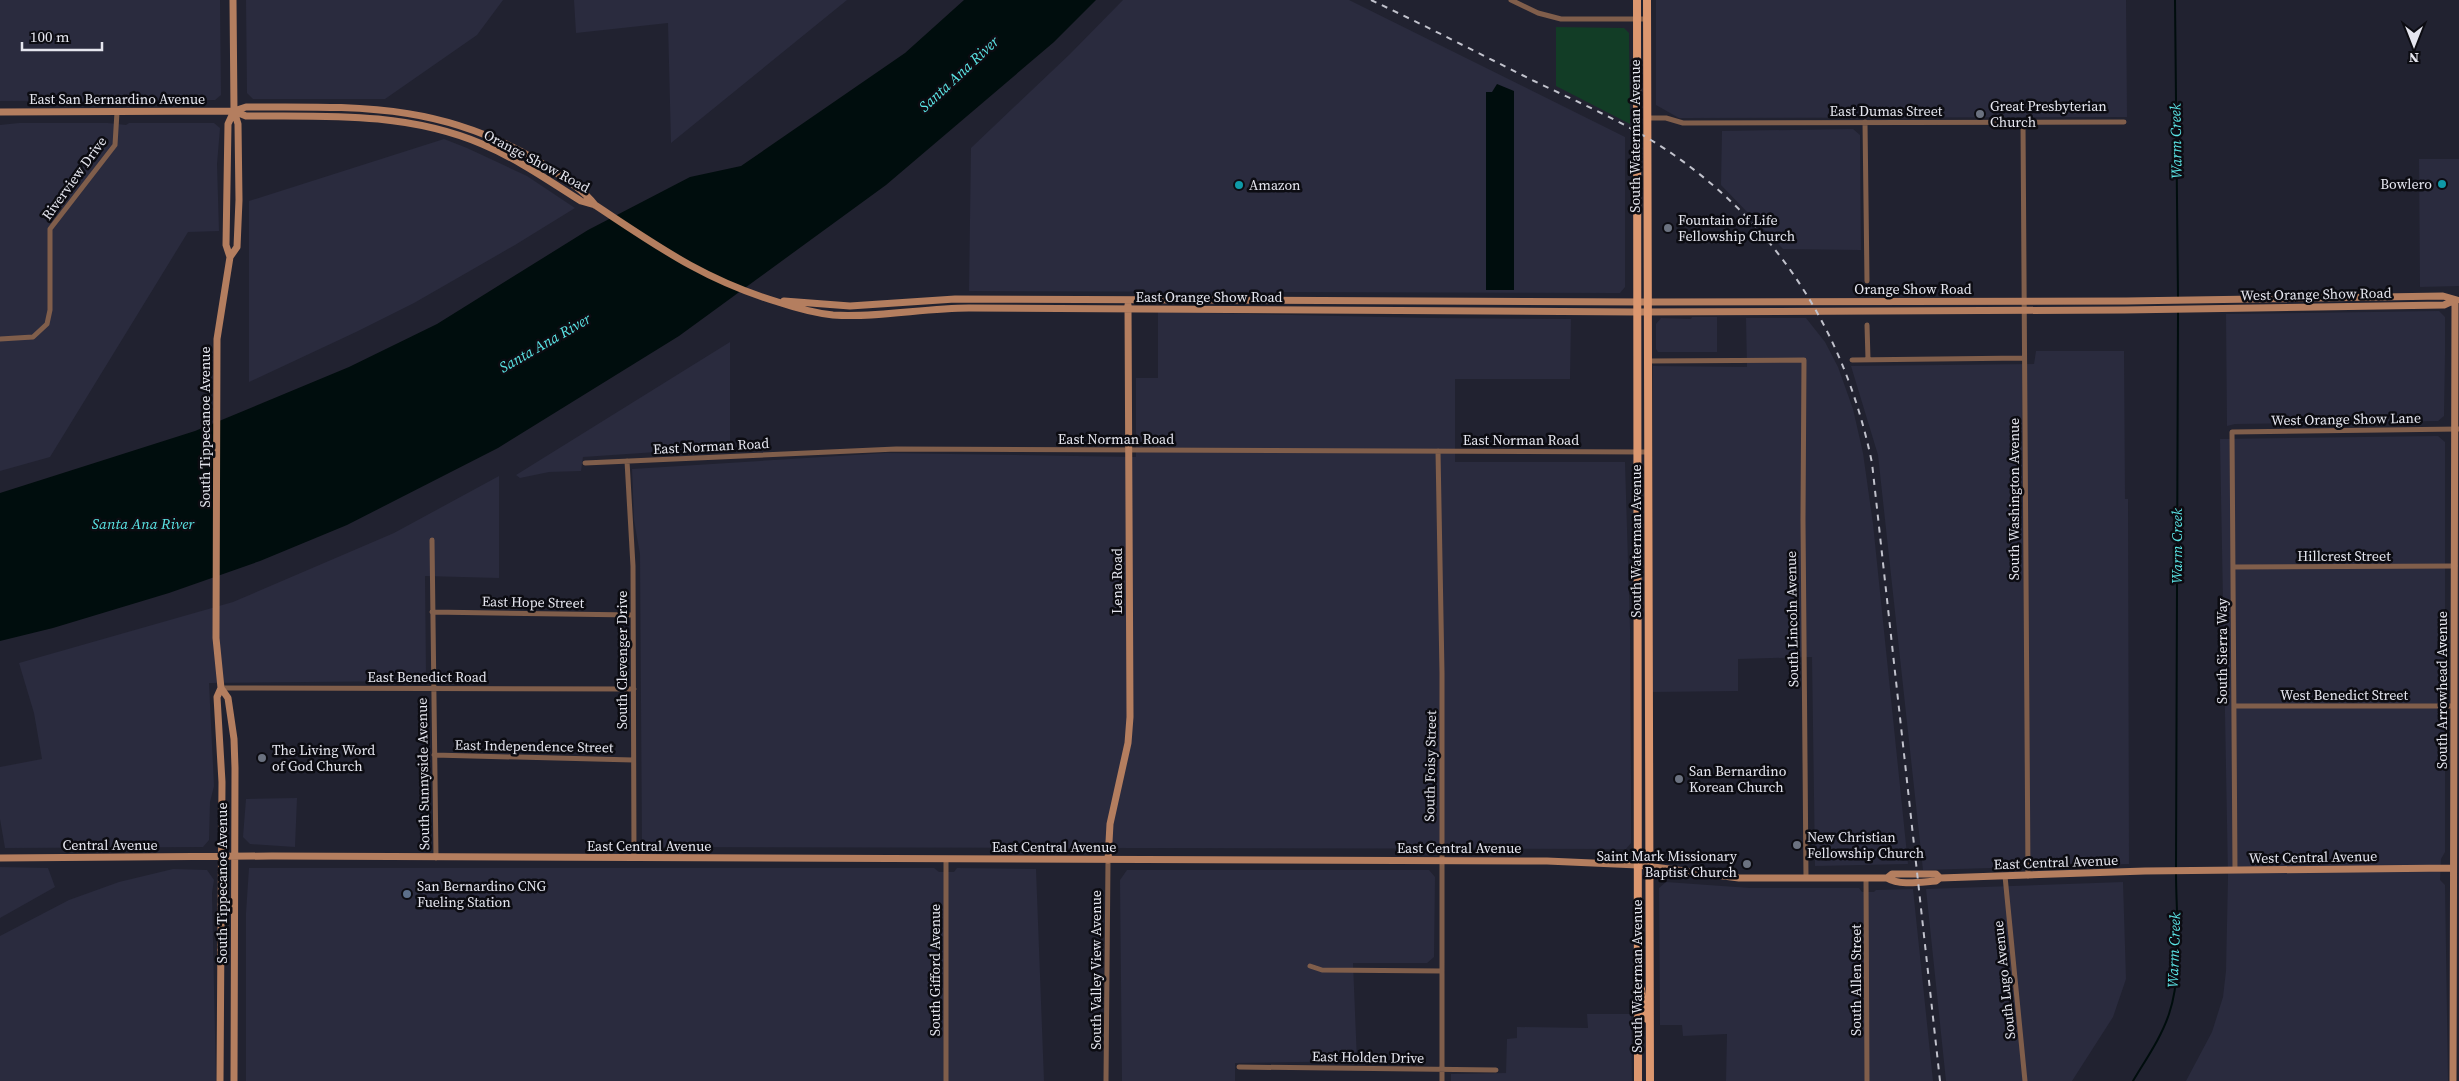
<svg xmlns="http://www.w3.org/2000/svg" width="2459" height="1081" font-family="'Source Serif 4',serif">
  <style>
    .built { fill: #2a2b3e }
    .green { fill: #123d26 }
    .water { fill: #000d0d }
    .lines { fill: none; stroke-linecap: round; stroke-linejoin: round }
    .stream { stroke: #000d0d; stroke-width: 2 }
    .street { stroke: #805e4b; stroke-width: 5 }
    .secondary { stroke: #b47e5f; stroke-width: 7 }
    .primary { stroke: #dc976f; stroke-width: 8 }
    .rail { stroke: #c1c2cc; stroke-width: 2; stroke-dasharray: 6 6; stroke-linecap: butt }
    .worship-dot { fill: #6b7280; stroke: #0c0c12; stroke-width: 2 }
    .culture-dot { fill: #0f9aa8; stroke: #0c0c12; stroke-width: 2 }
    .service-dot { fill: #5c6f8a; stroke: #0c0c12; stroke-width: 2 }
    .labels { text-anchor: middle; stroke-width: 5; stroke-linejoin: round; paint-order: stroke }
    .street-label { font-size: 14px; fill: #e5e6ef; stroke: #0c0c12 }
    .poi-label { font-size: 14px; fill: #e5e6ef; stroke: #0c0c12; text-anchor: start }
    .water-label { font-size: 15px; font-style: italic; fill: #5be5e6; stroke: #0c0c12 }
  </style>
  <rect width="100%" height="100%" fill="#212230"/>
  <!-- built -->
  <path class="built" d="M 0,0 L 220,0 L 221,95 L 215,100 L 0,101 Z
    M 246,0 L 503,0 L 477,35 L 385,99 L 253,99 L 247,93 Z
    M 574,0 L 847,0 L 671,143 L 668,23 L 576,33 Z
    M 1123,0 L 1349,0 L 1625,137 L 1625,287 L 1620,293 L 969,291 L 971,148 L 1070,54 Z
    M 1656,0 L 2126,0 L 2127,117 L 1679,118 L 1656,105 Z
    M 19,123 L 108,123 L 126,125 L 129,123 L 214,123 L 220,128 L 217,164 L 219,231 L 188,232 L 50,457 L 0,471 L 0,125 Z
    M 1853,129 L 1860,135 L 1861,250 L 1783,249 L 1721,185 L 1722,131 Z
    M 444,139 L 467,148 L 527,176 L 575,208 L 515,245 L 414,303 L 356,332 L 249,382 L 249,201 Z
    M 2419,159 L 2459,159 L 2459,286 L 2420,287 Z
    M 2439,311 L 2445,317 L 2445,355 L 2444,416 L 2438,421 L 2235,424 L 2227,426 L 2226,314 Z
    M 1158,312 L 1431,318 L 1571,319 L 1570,379 L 1455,379 L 1455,462 L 1625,462 L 1630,629 L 1631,775 L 1631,843 L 1626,849 L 642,847 L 640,554 L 634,520 L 632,469 L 886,453 L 1136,457 L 1136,378 L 1158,378 Z
    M 1692,317 L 1717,317 L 1717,352 L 1658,352 L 1656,349 L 1656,324 L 1661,318 L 1691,319 Z
    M 1746,318 L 1806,318 L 1825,342 L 1838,367 L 1853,409 L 1863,453 L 1873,524 L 1908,864 L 1815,866 L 1812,657 L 1738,659 L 1738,691 L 1653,692 L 1653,366 L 1747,367 Z
    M 730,342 L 730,447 L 583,457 L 581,471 L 549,472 L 520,478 L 516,475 Z
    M 2036,351 L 2124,351 L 2125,499 L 2128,499 L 2129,864 L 1923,870 L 1878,455 L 1851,366 L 2034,364 Z
    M 2438,436 L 2445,442 L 2445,852 L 2441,859 L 2440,880 L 2445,885 L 2448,1081 L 2186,1081 L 2212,1032 L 2223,997 L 2226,971 L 2228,877 L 2220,439 Z
    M 499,476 L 499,578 L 425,576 L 426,673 L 418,681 L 209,683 L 214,786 L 210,802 L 209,840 L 203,847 L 5,848 L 0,819 L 0,767 L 42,759 L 34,713 L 19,663 L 233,602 L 394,533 Z
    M 297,798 L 295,847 L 250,844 L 243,837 L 246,799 Z
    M 0,867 L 48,868 L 55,887 L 0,918 Z
    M 249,868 L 934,868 L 939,872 L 954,872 L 957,868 L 1036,869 L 1044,1081 L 246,1081 L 246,913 Z
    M 173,869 L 207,870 L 214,880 L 212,893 L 216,1081 L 0,1081 L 0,936 L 69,900 L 119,882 Z
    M 1127,870 L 1429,870 L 1435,877 L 1434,957 L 1427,963 L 1353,963 L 1357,1061 L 1235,1063 L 1235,1081 L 1122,1081 L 1120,880 Z
    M 1666,882 L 1750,888 L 1859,888 L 1862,892 L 1874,892 L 1876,890 L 1913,889 L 1933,1081 L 1726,1081 L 1727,1034 L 1683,1036 L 1682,1025 L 1660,1025 L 1659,888 Z
    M 2123,882 L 2126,979 L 2113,1017 L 2072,1081 L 1946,1081 L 1926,889 Z
    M 1587,1014 L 1631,1014 L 1632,1081 L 1451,1081 L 1451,1074 L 1506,1073 L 1507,1039 L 1517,1038 L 1517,1027 L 1588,1028 Z"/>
  <!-- green -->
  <path class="green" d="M 1556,27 L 1624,28 L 1629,33 L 1630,124 L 1556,86 Z"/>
  <!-- water -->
  <path class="water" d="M 964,0 L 1096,0 L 1054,42 L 886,185 L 679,336 L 498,448 L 347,525 L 260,561 L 169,593 L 53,628 L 0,641 L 0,493 L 195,431 L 349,367 L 437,324 L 588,230 L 690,177 L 741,166 L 905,53 Z
    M 1497,84 L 1514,91 L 1514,290 L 1486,290 L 1486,92 L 1492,92 Z"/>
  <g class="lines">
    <!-- stream -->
    <path class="stream" d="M 2175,0 L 2178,299
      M 2176,869 L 2178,311
      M 2133,1081 C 2146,1059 2161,1038 2169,1014 C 2183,973 2176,917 2176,873"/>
    <!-- street -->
    <path class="street" d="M 1511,0 L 1538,13 L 1561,19 L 1647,19
      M 1648,118 L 1666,118 L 1683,123 L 2124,122
      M 1865,122 L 1867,281
      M 2023,123 L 2028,876
      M 1867,325 L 1868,359
      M 0,339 L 33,337 L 47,324 L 50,310 L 50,229 L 115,145 L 117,112
      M 1852,360 L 2024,358
      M 1648,361 L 1804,360 L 1803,520 L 1806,878
      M 1438,451 L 1442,673 L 1442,1081
      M 627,461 L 633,566 L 634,858
      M 585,463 L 896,449 L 1648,452
      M 432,540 L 436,858
      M 2234,567 L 2455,566
      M 432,612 L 633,615
      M 221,688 L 634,689
      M 2234,706 L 2454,706
      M 434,755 L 633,760
      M 946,859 L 946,1081
      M 2235,870 L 2232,432 L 2459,429
      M 2005,876 L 2025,1081
      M 1866,878 L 1867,1081
      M 1310,966 L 1322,970 L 1442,971
      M 1239,1067 L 1496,1070
      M 1106,1081 L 1108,860"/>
    <!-- secondary -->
    <path class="secondary" d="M 233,0 L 234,111 L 238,124 L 239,200 L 237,247 L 230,257 L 217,339 L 216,638 L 221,688 L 228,698 L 234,739 L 235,768 L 234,1081
      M 234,111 L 246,107 C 358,107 441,102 541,163 C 559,175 581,187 595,205
      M 0,112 L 234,111 L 246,116 C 327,116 407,112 482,144 C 518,159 549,181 581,201 L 595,205 C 657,246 704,280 778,302 C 796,308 814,313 833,315 C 878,318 924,308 969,308 L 1637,312 L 2124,310 L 2444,305 L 2455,300
      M 230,257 L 226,245 L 228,124 L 234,111
      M 784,301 L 850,306 L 955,299 L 1648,302 L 2126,301 L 2443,296 L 2457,300
      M 0,858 L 272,856 L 1547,861 L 1638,865 L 1739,878 L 1887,878 C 1900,886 1921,882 1936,881 L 1940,878
      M 1108,860 L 1110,824 L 1128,743 L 1130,717 L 1128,305
      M 1887,878 L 1892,874 L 1936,874 L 1940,878 L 2145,871 L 2453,868
      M 220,1081 L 222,782 L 217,697 L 221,688
      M 2453,1081 L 2455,300"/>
    <!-- primary -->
    <path class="primary" d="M 1637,0 L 1638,1081
      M 1647,0 L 1650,1081
      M 1641,989 L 1644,1017 L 1649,1020"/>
    <!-- rail -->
    <path class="rail" d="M 1371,0 C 1426,26 1480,54 1534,81 C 1582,104 1631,125 1674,155 C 1781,230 1846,336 1872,463 L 1940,1081"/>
  </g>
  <!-- markers -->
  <g class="worship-dot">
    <circle cx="1980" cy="114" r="5"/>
    <circle cx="1668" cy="228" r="5"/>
    <circle cx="262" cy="758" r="5"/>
    <circle cx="1679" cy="779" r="5"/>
    <circle cx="1797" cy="845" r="5"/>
    <circle cx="1747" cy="864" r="5"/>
  </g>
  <g class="culture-dot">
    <circle cx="2442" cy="184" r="5"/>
    <circle cx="1239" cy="185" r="5"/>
  </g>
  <circle class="service-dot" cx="407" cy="894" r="5"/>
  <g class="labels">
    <!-- street labels -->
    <g class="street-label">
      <text x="117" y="104">East San Bernardino Avenue</text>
      <text x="1886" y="116">East Dumas Street</text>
      <text transform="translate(1635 136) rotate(-90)" y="5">South Waterman Avenue</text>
      <text transform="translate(537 161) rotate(28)" y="5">Orange Show Road</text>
      <text transform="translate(74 178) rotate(-54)" y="5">Riverview Drive</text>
      <text x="1913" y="294">Orange Show Road</text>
      <text transform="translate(2316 294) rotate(-1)" y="5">West Orange Show Road</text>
      <text x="1209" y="302">East Orange Show Road</text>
      <text transform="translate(2346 419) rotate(-1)" y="5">West Orange Show Lane</text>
      <text transform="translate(205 427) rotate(-90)" y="5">South Tippecanoe Avenue</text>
      <text x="1116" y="444">East Norman Road</text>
      <text x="1521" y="445">East Norman Road</text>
      <text transform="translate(711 446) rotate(-3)" y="5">East Norman Road</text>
      <text transform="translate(2014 499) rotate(-90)" y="5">South Washington Avenue</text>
      <text transform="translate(1636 541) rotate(-90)" y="5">South Waterman Avenue</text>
      <text x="2344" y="561">Hillcrest Street</text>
      <text transform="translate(1117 581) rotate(-90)" y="5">Lena Road</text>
      <text transform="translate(533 602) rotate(1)" y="5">East Hope Street</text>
      <text transform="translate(1792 619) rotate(-91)" y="5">South Lincoln Avenue</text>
      <text transform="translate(2222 651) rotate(-90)" y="5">South Sierra Way</text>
      <text transform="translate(622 660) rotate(-90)" y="5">South Clevenger Drive</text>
      <text x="427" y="682">East Benedict Road</text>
      <text transform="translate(2442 690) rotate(-90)" y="5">South Arrowhead Avenue</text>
      <text x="2344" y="700">West Benedict Street</text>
      <text transform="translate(534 746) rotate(1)" y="5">East Independence Street</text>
      <text transform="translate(1430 766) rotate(-89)" y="5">South Foisy Street</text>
      <text transform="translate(423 774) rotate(-91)" y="5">South Sunnyside Avenue</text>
      <text x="110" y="850">Central Avenue</text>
      <text x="649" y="851">East Central Avenue</text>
      <text x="1054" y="852">East Central Avenue</text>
      <text x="1459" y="853">East Central Avenue</text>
      <text transform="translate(2313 857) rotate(-1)" y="5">West Central Avenue</text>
      <text transform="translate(2056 862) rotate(-2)" y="5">East Central Avenue</text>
      <text transform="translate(222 883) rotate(-90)" y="5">South Tippecanoe Avenue</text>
      <text transform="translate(935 970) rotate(-90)" y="5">South Gifford Avenue</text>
      <text transform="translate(1096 970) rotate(-90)" y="5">South Valley View Avenue</text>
      <text transform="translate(1637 976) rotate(-90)" y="5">South Waterman Avenue</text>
      <text transform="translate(1856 980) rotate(-90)" y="5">South Allen Street</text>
      <text transform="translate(2004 980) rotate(-96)" y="5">South Lugo Avenue</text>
      <text transform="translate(1368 1057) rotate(1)" y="5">East Holden Drive</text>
    </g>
    <!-- poi labels -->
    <g class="poi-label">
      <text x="1990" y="111">Great Presbyterian<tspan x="1990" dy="16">Church</tspan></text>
      <text x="2432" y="189" text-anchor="end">Bowlero</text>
      <text x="1249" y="190">Amazon</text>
      <text x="1678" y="225">Fountain of Life<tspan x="1678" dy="16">Fellowship Church</tspan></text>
      <text x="272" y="755">The Living Word<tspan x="272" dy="16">of God Church</tspan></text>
      <text x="1689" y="776">San Bernardino<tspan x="1689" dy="16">Korean Church</tspan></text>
      <text x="1807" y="842">New Christian<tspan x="1807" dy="16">Fellowship Church</tspan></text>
      <text x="1737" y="861" text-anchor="end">Saint Mark Missionary<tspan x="1737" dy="16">Baptist Church</tspan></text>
      <text x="417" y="891">San Bernardino CNG<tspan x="417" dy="16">Fueling Station</tspan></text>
    </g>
    <!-- water labels -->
    <g class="water-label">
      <text transform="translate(959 74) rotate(-43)" y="5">Santa Ana River</text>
      <text transform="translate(2176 141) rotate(-91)" y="5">Warm Creek</text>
      <text transform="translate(545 343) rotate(-30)" y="5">Santa Ana River</text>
      <text x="143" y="529">Santa Ana River</text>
      <text transform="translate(2177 546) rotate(-90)" y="5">Warm Creek</text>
      <text transform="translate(2174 950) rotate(-88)" y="5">Warm Creek</text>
    </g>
  </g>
  <!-- north arrow -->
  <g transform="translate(2414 45) rotate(180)" stroke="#0c0c12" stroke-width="4" paint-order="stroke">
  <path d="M0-4L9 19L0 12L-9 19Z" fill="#e5e6ef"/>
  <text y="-8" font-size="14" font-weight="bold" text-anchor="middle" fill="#e5e6ef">N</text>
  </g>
  <!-- scale -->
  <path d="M22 42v8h80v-8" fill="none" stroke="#e5e6ef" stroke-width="2.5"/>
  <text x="30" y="42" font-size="15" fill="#e5e6ef" stroke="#0c0c12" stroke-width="4" paint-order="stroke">100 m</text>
</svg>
